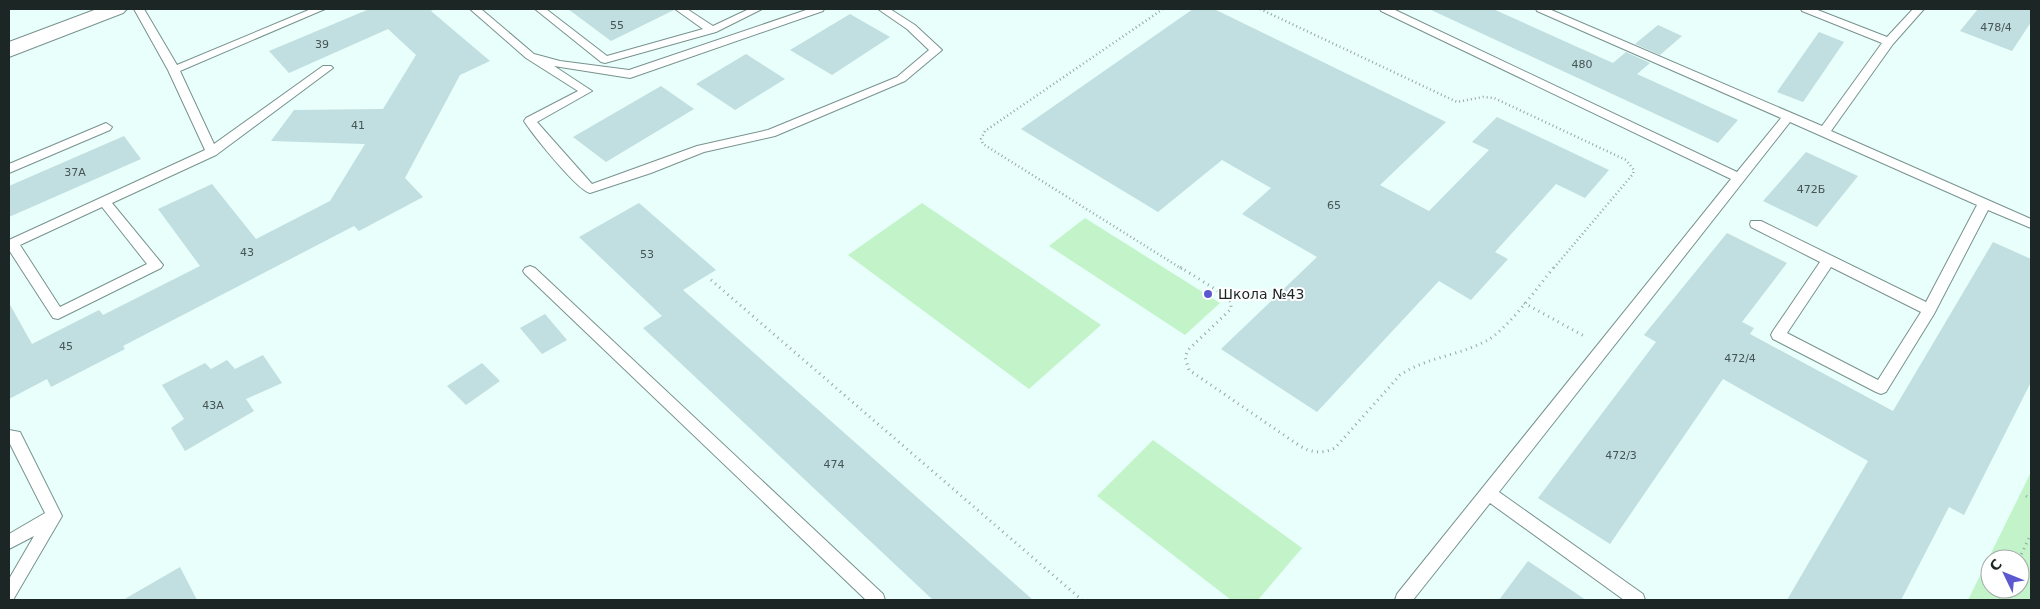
<svg xmlns="http://www.w3.org/2000/svg" width="2040" height="609" font-family="'DejaVu Sans',sans-serif">
  <style>
    .green { fill: #c3f4c9; fill-rule: evenodd }
    .building { fill: #c1dee0 }
    .lines { fill: none; stroke-linecap: round; stroke-linejoin: round }
    .lane-casing { stroke: #78928e; stroke-width: 2 }
    .secondary-casing { stroke: #78928e; stroke-width: 2 }
    .path-far1 { stroke: #95a7a4; stroke-width: 2.5; stroke-dasharray: 1 3; stroke-linecap: butt }
    .path { stroke: #95a7a4; stroke-width: 3; stroke-dasharray: 1 4.5; stroke-linecap: butt }
    .lane { fill: #fff; fill-rule: evenodd }
    .secondary { fill: #fff; fill-rule: evenodd }
    .poi-dot { fill: #5b58d0; stroke: #fff; stroke-width: 2 }
    .labels { text-anchor: middle; stroke-width: 4; stroke-linejoin: round; paint-order: stroke }
    .number-label { font-size: 11px; fill: #455454 }
    .poi-label { font-size: 14px; fill: #1c2625; stroke: #fff; text-anchor: start }
  </style>
  <rect width="100%" height="100%" fill="#e8fffb"/>
  <!-- green -->
  <path class="green" d="M 922,203 L 1101,325 L 1029,389 L 848,255 Z
    M 1085,218 L 1220,303 L 1185,335 L 1049,246 Z
    M 1153,440 L 1302,548 L 1258,600 L 1231,600 L 1097,496 Z
    M 2031,472 L 2031,600 L 1968,600 ZM 1990,559 L 2020,559 L 2020,589 L 1990,589 Z"/>
  <!-- building -->
  <path class="building" d="M 366,9 L 435,9 L 431,11 L 490,61 L 460,75 L 405,178 L 423,197 L 359,231 L 354,226 L 123,346 L 125,349 L 51,387 L 47,379 L 9,399 L 9,303 L 32,344 L 99,310 L 103,315 L 200,266 L 158,209 L 212,184 L 256,239 L 330,201 L 365,144 L 271,141 L 294,110 L 383,109 L 416,55 L 388,29 L 289,73 L 269,51 L 367,10 Z
    M 568,9 L 673,9 L 674,10 L 611,41 Z
    M 1193,9 L 1214,9 L 1446,122 L 1380,185 L 1429,211 L 1489,150 L 1472,142 L 1497,117 L 1609,170 L 1585,198 L 1556,184 L 1495,252 L 1508,259 L 1471,300 L 1439,281 L 1317,412 L 1221,349 L 1317,257 L 1242,214 L 1271,188 L 1222,160 L 1158,212 L 1021,129 Z
    M 1429,9 L 1493,9 L 1613,63 L 1626,52 L 1650,63 L 1637,74 L 1738,120 L 1718,143 Z
    M 1978,9 L 2031,9 L 2031,22 L 2012,51 L 1960,31 Z
    M 850,14 L 890,37 L 832,75 L 790,50 Z
    M 1658,25 L 1682,36 L 1660,55 L 1635,44 Z
    M 1819,32 L 1844,42 L 1803,102 L 1777,92 Z
    M 746,54 L 785,79 L 735,110 L 696,84 Z
    M 661,86 L 694,109 L 606,162 L 573,137 Z
    M 124,136 L 141,159 L 9,217 L 9,186 Z
    M 1806,152 L 1858,176 L 1817,227 L 1763,201 Z
    M 639,203 L 716,270 L 683,290 L 1033,600 L 933,600 L 643,328 L 662,316 L 579,237 Z
    M 1727,233 L 1787,263 L 1742,322 L 1754,328 L 1750,334 L 1893,411 L 1993,242 L 2031,259 L 2031,382 L 1964,515 L 1949,507 L 1901,600 L 1787,600 L 1868,461 L 1723,379 L 1610,544 L 1538,498 L 1656,342 L 1644,335 Z
    M 545,314 L 567,340 L 542,354 L 520,328 Z
    M 263,355 L 282,383 L 246,399 L 254,411 L 185,451 L 171,428 L 184,419 L 162,385 L 205,363 L 211,369 L 227,360 L 235,369 Z
    M 482,363 L 500,381 L 466,405 L 447,386 Z
    M 1528,561 L 1586,600 L 1499,600 Z
    M 180,567 L 197,600 L 123,600 Z"/>
  <g class="lines">
    <!-- lane casing -->
    <g class="lane-casing">
      <path id="lane" d="M 134,9 L 144,9 L 177,65 L 311,9 L 325,9 L 180,71 L 214,144 L 323,66 L 331,66 L 333,68 L 216,155 L 112,203 L 163,265 L 161,268 L 58,319 L 53,318 L 9,250 L 9,240 L 205,150 L 168,70 ZM 102,207 L 147,264 L 60,307 L 20,245 Z
        M 470,9 L 481,9 L 534,54 L 560,61 L 629,70 L 809,9 L 824,9 L 823,11 L 630,78 L 554,66 L 592,91 L 537,122 L 592,184 L 697,146 L 768,130 L 897,77 L 929,50 L 907,29 L 878,9 L 890,9 L 915,25 L 942,50 L 905,81 L 775,136 L 704,152 L 651,173 L 590,193 C 577,190 533,135 524,121 L 526,118 L 578,91 L 526,58 Z
        M 535,9 L 546,9 L 607,56 L 703,29 L 675,9 L 687,9 L 713,26 L 749,9 L 762,9 L 716,32 L 605,63 L 601,62 Z
        M 1380,9 L 1393,9 L 1737,172 L 1781,118 L 1537,11 L 1536,9 L 1549,9 L 1822,126 L 1882,43 L 1802,11 L 1801,9 L 1815,9 L 1887,37 L 1913,9 L 1924,9 L 1893,44 L 1831,131 L 2031,219 L 2031,228 L 1988,210 L 1934,314 L 1886,392 L 1881,394 L 1876,392 L 1773,339 L 1771,335 L 1773,331 L 1820,262 L 1751,227 L 1750,224 L 1751,221 L 1761,221 L 1926,302 L 1977,205 L 1790,122 L 1499,492 L 1643,594 L 1645,600 L 1624,600 L 1490,503 L 1413,600 L 1395,600 L 1397,594 L 1731,179 L 1381,11 ZM 1831,267 L 1921,312 L 1878,380 L 1787,333 Z
        M 106,123 L 112,127 L 110,130 L 9,173 L 9,164 Z
        M 530,266 L 535,268 L 883,594 L 885,600 L 866,600 L 525,274 L 523,271 L 525,268 Z
        M 9,430 L 20,432 L 62,516 L 13,600 L 9,600 L 9,579 L 34,536 L 9,549 L 9,534 L 45,513 L 9,442 Z"/>
    </g>
    <!-- secondary casing -->
    <g class="secondary-casing">
      <path id="secondary" d="M 97,9 L 127,9 L 123,13 L 9,57 L 9,42 Z"/>
    </g>
    <!-- path-far1 -->
    <path class="path-far1" d="M 1163,9 L 985,131 L 981,139 L 983,144 L 1182,269
      M 1260,9 L 1457,102 L 1483,97 L 1494,98 L 1626,160 L 1634,170 L 1633,174 L 1553,269"/>
    <!-- path -->
    <path class="path" d="M 1180,267 L 1226,296 L 1231,302 L 1231,309 L 1188,350 L 1185,357 L 1189,370 L 1300,446 C 1312,453 1322,454 1335,448 L 1400,375 C 1427,357 1458,356 1486,341 C 1507,330 1538,287 1554,267
      M 711,280 L 1082,600
      M 1524,303 L 1584,336
      M 2026,496 L 2031,499
      M 2019,559 L 2031,534
      M 2000,600 L 2005,589"/>
    <!-- lane -->
    <use href="#lane" class="lane"/>
    <!-- secondary -->
    <use href="#secondary" class="secondary"/>
  </g>
  <!-- markers -->
  <circle class="poi-dot" cx="1208" cy="294" r="5"/>
  <g class="labels">
    <!-- number labels -->
    <g class="number-label">
      <text x="617" y="29">55</text>
      <text x="1996" y="31">478/4</text>
      <text x="322" y="48">39</text>
      <text x="1582" y="68">480</text>
      <text x="358" y="129">41</text>
      <text x="75" y="176">37А</text>
      <text x="1811" y="193">472Б</text>
      <text x="1334" y="209">65</text>
      <text x="247" y="256">43</text>
      <text x="647" y="258">53</text>
      <text x="66" y="350">45</text>
      <text x="1740" y="362">472/4</text>
      <text x="213" y="409">43А</text>
      <text x="1621" y="459">472/3</text>
      <text x="834" y="468">474</text>
    </g>
    <!-- poi labels -->
    <g class="poi-label">
      <text x="1218" y="299">Школа №43</text>
    </g>
  </g>
  <!-- border -->
  <rect width="2040" height="609" fill="none" stroke="#1c2625" stroke-width="20"/>
  <!-- north arrow -->
  <g transform="translate(2005 574) rotate(313)"><circle r="24" fill="#ffffff" stroke="#a4a8a8"/>
  <path d="M0-4L9 19L0 12L-9 19Z" fill="#5b58d0"/>
  <text y="-8" font-size="14" font-weight="bold" text-anchor="middle" fill="#1c2625">С</text>
  </g>
</svg>
